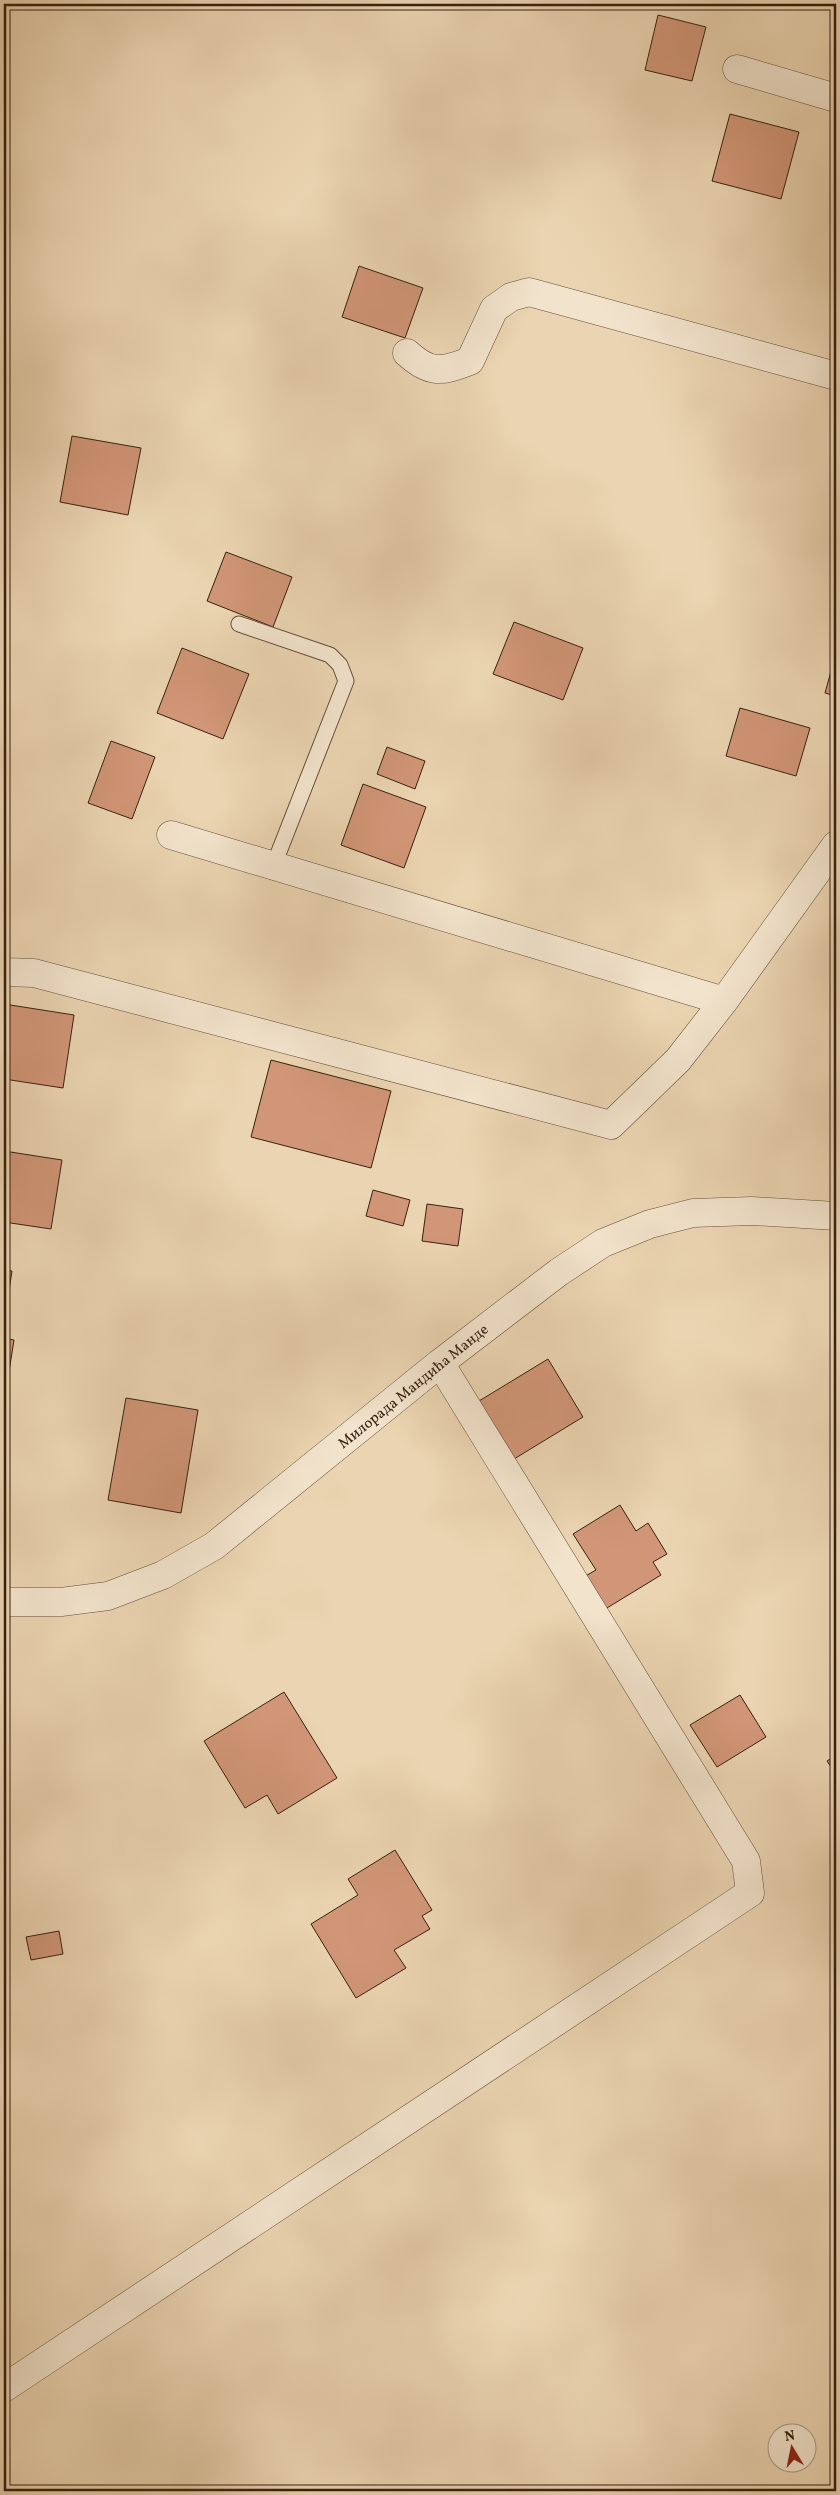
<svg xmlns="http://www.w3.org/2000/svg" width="840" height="2495" font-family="Vollkorn,serif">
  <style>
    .building { fill: #d19677; stroke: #362111 }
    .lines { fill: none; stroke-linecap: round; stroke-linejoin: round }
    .service-casing { stroke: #634e39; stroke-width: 17 }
    .minor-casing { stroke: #634e39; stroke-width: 29 }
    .service { stroke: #f2e3cc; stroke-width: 15 }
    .minor { stroke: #f2e3cc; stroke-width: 28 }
    .labels { text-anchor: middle; stroke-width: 4.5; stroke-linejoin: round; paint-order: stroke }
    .street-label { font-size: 15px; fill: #362111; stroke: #f2e3cc }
  </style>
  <rect width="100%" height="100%" fill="#ebd4b1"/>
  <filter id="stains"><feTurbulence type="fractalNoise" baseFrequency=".004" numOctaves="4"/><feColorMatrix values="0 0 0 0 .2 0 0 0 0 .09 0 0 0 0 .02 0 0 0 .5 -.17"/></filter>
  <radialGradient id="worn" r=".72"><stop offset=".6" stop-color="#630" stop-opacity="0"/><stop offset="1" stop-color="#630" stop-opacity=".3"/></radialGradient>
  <!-- building -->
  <path class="building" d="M 658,15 L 706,27 L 692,81 L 645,70 Z
    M 730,114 L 799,132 L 781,199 L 712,181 Z
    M 359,266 L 423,288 L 405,338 L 342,317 Z
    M 836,330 L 836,356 L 830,355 Z
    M 72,436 L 141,448 L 128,515 L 60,502 Z
    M 226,552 L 292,577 L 273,627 L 207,601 Z
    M 514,622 L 583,648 L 563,700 L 493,674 Z
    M 182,648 L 249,674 L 223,739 L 157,713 Z
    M 836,653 L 836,696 L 825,693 Z
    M 740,708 L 810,728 L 796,776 L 726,756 Z
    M 111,741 L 155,757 L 132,819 L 88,803 Z
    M 387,747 L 425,761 L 415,789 L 377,774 Z
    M 363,784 L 426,807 L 404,868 L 341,845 Z
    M 4,1004 L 74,1015 L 63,1088 L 4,1079 Z
    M 271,1060 L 391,1091 L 371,1168 L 251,1137 Z
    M 4,1151 L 62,1160 L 51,1229 L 4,1222 Z
    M 373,1190 L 410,1200 L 403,1226 L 366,1216 Z
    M 427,1204 L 463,1209 L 458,1246 L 422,1241 Z
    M 4,1270 L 12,1271 L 4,1323 Z
    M 4,1338 L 14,1340 L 4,1403 Z
    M 548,1359 L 583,1417 L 514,1459 L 479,1401 Z
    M 126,1398 L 198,1410 L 181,1513 L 108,1500 Z
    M 620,1505 L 636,1531 L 648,1523 L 667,1554 L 653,1562 L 661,1575 L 602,1611 L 582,1578 L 596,1570 L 573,1534 Z
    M 284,1692 L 337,1778 L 278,1814 L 267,1795 L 245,1808 L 204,1741 Z
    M 740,1695 L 766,1737 L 717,1767 L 690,1725 Z
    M 836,1755 L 836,1774 L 827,1761 Z
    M 395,1850 L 432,1910 L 422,1916 L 430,1929 L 394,1950 L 406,1968 L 356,1998 L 311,1924 L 358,1895 L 348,1879 Z
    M 59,1931 L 63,1954 L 31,1960 L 26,1937 Z"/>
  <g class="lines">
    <!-- service casing -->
    <g class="service-casing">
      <path id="service" d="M 239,624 L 330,655 L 340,665 L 346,681 L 273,867"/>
    </g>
    <!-- minor casing -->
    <g class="minor-casing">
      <path id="minor" d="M 737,69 L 836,98
        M 407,353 C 430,374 441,372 470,361 L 494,309 L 511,297 L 529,292 L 836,376
        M 171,835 L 724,1001
        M 4,972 L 34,973 L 611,1125 L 678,1060 L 724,1001 L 836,845
        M 4,1602 L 61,1602 L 108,1596 L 163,1575 L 214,1546 L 440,1363 L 559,1272 L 603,1243 L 650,1224 L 693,1213 L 752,1211 L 836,1216
        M 4,2388 L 750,1893 L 746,1861 L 440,1363"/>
    </g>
    <!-- service -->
    <use href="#service" class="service"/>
    <!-- minor -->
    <use href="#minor" class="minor"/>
  </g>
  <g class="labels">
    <!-- street labels -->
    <g class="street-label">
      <text transform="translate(413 1386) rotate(-39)" y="5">Милорада Мандића Манде</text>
    </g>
  </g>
  <!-- margin -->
  <rect width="840" height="2495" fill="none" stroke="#ebd4b1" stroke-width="20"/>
  <rect x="5" y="5" width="830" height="2485" fill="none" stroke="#362111" stroke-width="2.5"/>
  <rect x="10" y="10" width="820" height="2475" fill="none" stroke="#362111"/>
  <!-- north arrow -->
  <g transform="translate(792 2448) rotate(350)"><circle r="24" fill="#f2e3cc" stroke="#a79581"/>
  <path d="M0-4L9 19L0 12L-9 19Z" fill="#8f2418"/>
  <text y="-8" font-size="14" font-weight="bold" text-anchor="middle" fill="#362111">N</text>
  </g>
  <rect width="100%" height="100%" filter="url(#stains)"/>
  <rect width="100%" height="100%" fill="url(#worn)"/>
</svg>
